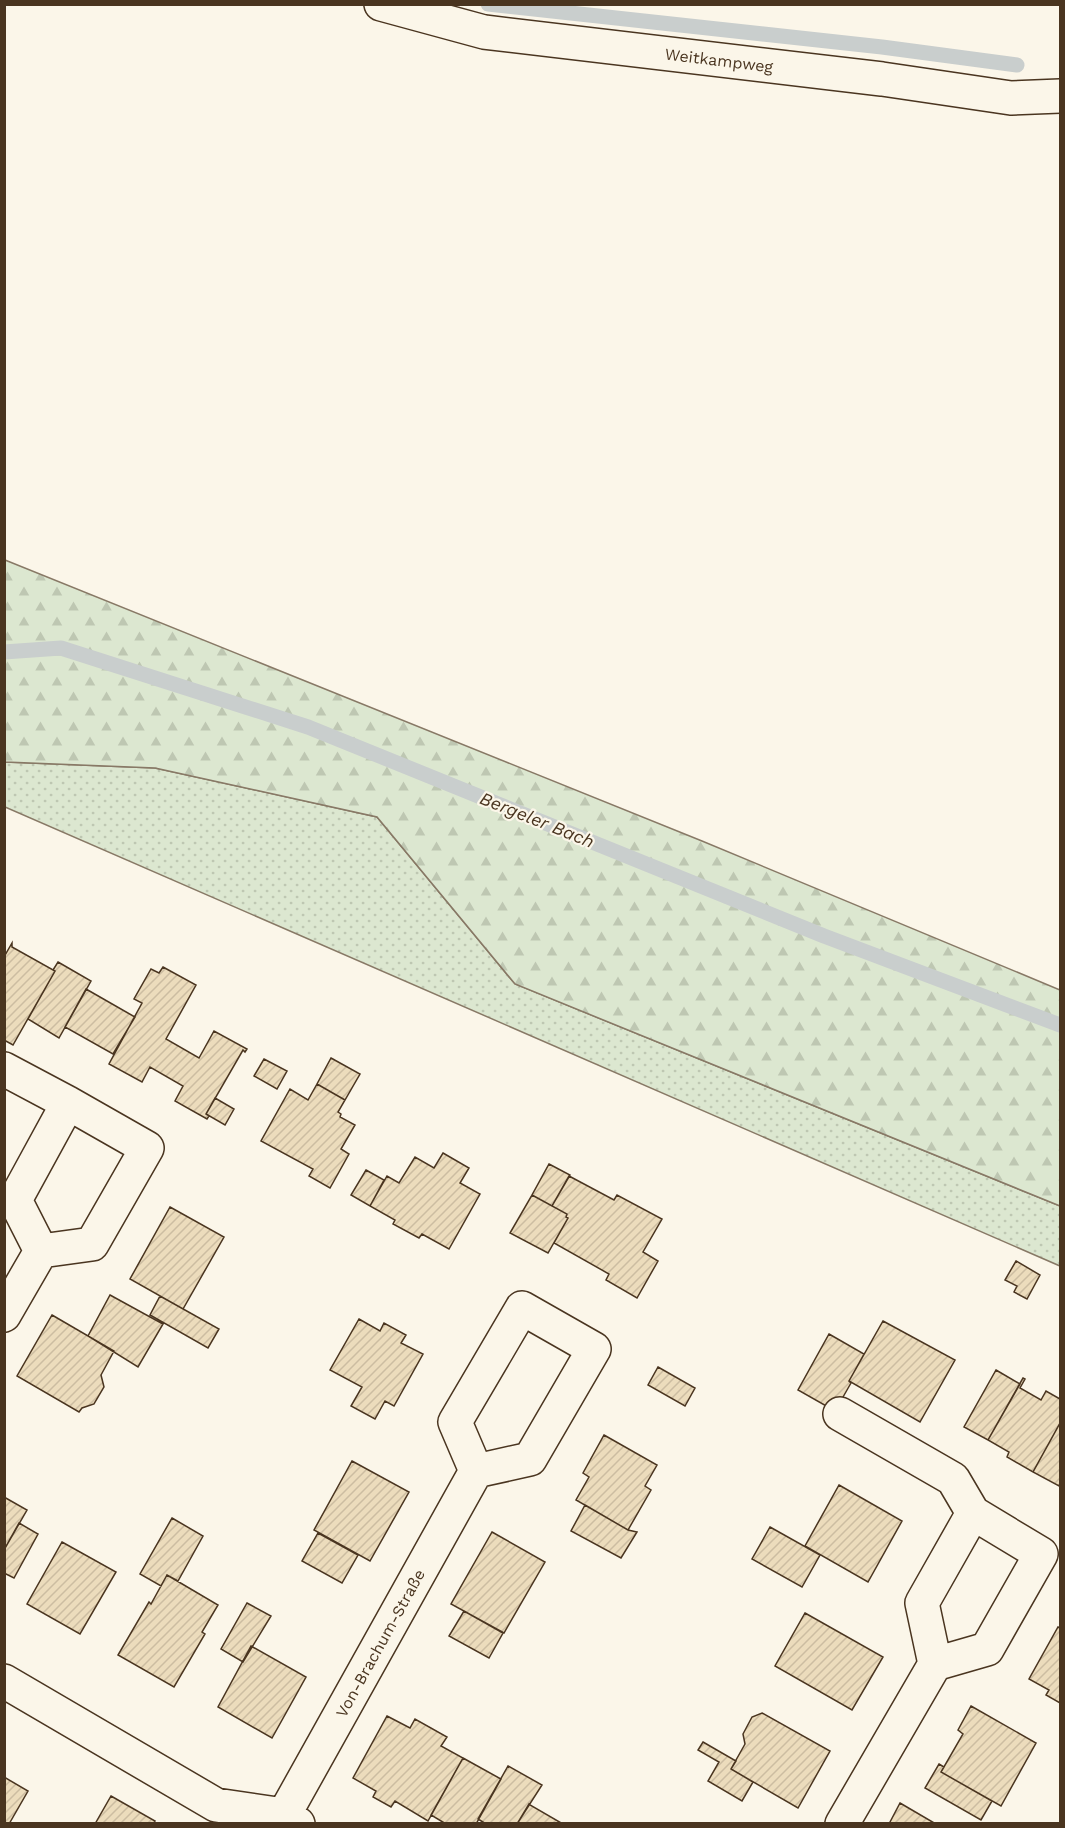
<svg xmlns="http://www.w3.org/2000/svg" width="1065" height="1828" font-family="'Work Sans',sans-serif">
  <style>
    .green { fill: url(#green-dots); stroke: #887966; stroke-width: 1.5 }
    .forest { fill: url(#forest-firs); stroke: #887966; stroke-width: 1.5 }
    .lines { fill: none; stroke-linecap: round; stroke-linejoin: round }
    .stream { stroke: #c9cecd; stroke-width: 15 }
    .building { fill: url(#building-hatch); stroke: #4a3520; stroke-width: 1.5 }
    .minor-casing { stroke: #4a3520; stroke-width: 36 }
    .minor { stroke: #fbf6e9; stroke-width: 33 }
    .labels { text-anchor: middle; stroke-width: 4.5; stroke-linejoin: round; paint-order: stroke }
    .street-label { font-size: 16px; fill: #4a3520; stroke: #fbf6e9 }
    .water-label { font-size: 18px; font-style: italic; fill: #4a3520; stroke: #fbf6e9 }
  </style>
  <defs>
    <pattern id="green-dots" width="8" height="8" patternUnits="userSpaceOnUse" patternTransform="scale(1.5)"><rect width="8" height="8" fill="#dce7d0"/><path d="M2 2h.1M6 6h.1" fill="none" stroke="#bec7b2" stroke-width="1.8" stroke-linecap="round"/></pattern>
    <pattern id="forest-firs" width="22" height="20" patternUnits="userSpaceOnUse" patternTransform="scale(1.5)"><rect width="22" height="20" fill="#dce7d0"/><path d="M5 1l3.5 6h-7zM16 11l3.5 6h-7z" fill="#bec7b2"/></pattern>
    <pattern id="building-hatch" width="6" height="6" patternUnits="userSpaceOnUse" patternTransform="scale(1.5)"><rect width="6" height="6" fill="#ecdcbc"/><path d="M-1 1l2-2M0 6l6-6M5 7l2-2" fill="none" stroke="#ccbda1"/></pattern>
  </defs>
  <rect width="100%" height="100%" fill="#fbf6e9"/>
  <!-- green -->
  <path class="green" d="M 5,762 L 155,768 L 377,817 L 515,984 L 1060,1206 L 1060,1266 L 5,807 Z"/>
  <!-- forest -->
  <path class="forest" d="M 5,560 L 702,841 L 1060,990 L 1060,1206 L 515,984 L 377,817 L 155,768 L 5,762 Z"/>
  <g class="lines">
    <!-- stream -->
    <path class="stream" d="M 488,4 L 882,47 L 1017,65
      M 4,652 L 61,648 L 308,727 L 824,936 L 1060,1025"/>
  </g>
  <!-- building -->
  <path class="building" d="M 12,943 L 12,947 L 55,971 L 13,1045 L 4,1040 L 4,957 Z
    M 58,962 L 91,981 L 59,1038 L 28,1019 L 55,971 L 53,970 Z
    M 163,967 L 196,985 L 166,1039 L 199,1058 L 214,1031 L 247,1049 L 245,1052 L 243,1050 L 206,1114 L 209,1116 L 207,1119 L 175,1101 L 183,1086 L 150,1067 L 142,1082 L 109,1064 L 142,1003 L 134,999 L 151,969 L 159,973 Z
    M 86,989 L 135,1017 L 113,1054 L 65,1027 Z
    M 331,1058 L 360,1074 L 345,1100 L 317,1084 Z
    M 264,1059 L 287,1071 L 277,1089 L 254,1076 Z
    M 317,1084 L 345,1100 L 338,1112 L 341,1114 L 340,1117 L 355,1125 L 341,1149 L 349,1154 L 330,1188 L 309,1176 L 313,1169 L 261,1141 L 290,1089 L 308,1100 Z
    M 215,1098 L 234,1109 L 225,1125 L 206,1114 Z
    M 443,1153 L 469,1168 L 460,1183 L 480,1194 L 449,1249 L 422,1234 L 419,1238 L 393,1224 L 395,1220 L 370,1206 L 387,1176 L 399,1183 L 415,1157 L 434,1168 Z
    M 549,1164 L 570,1175 L 552,1206 L 532,1195 Z
    M 366,1170 L 384,1180 L 370,1206 L 351,1195 Z
    M 569,1176 L 614,1200 L 617,1195 L 662,1219 L 643,1252 L 658,1261 L 637,1298 L 606,1280 L 609,1274 L 554,1243 L 568,1218 L 566,1217 L 567,1214 L 552,1206 Z
    M 532,1195 L 567,1214 L 566,1217 L 568,1218 L 548,1253 L 510,1233 Z
    M 170,1207 L 224,1237 L 183,1309 L 130,1279 Z
    M 1016,1261 L 1040,1275 L 1027,1299 L 1014,1292 L 1017,1286 L 1005,1280 Z
    M 110,1295 L 163,1324 L 138,1367 L 88,1336 Z
    M 160,1296 L 219,1329 L 208,1348 L 150,1315 Z
    M 52,1315 L 114,1351 L 101,1375 L 104,1387 L 94,1404 L 82,1408 L 79,1412 L 17,1376 Z
    M 359,1319 L 380,1331 L 384,1323 L 406,1335 L 401,1343 L 423,1354 L 394,1406 L 385,1401 L 375,1419 L 351,1406 L 362,1387 L 330,1370 Z
    M 883,1321 L 955,1360 L 920,1422 L 849,1381 Z
    M 829,1334 L 864,1354 L 849,1381 L 851,1383 L 835,1411 L 798,1390 Z
    M 658,1367 L 695,1388 L 685,1406 L 648,1385 Z
    M 996,1370 L 1020,1384 L 988,1440 L 964,1427 Z
    M 1023,1378 L 1025,1379 L 1020,1388 L 1041,1400 L 1046,1391 L 1060,1399 L 1060,1423 L 1033,1472 L 1007,1457 L 1009,1452 L 988,1440 Z
    M 1060,1423 L 1060,1483 L 1059,1486 L 1033,1472 Z
    M 604,1435 L 657,1465 L 645,1486 L 651,1490 L 628,1530 L 576,1500 L 589,1477 L 583,1473 Z
    M 352,1461 L 409,1492 L 370,1561 L 314,1530 Z
    M 839,1485 L 902,1521 L 868,1582 L 805,1546 Z
    M 4,1497 L 27,1510 L 4,1550 Z
    M 585,1505 L 628,1530 L 637,1532 L 621,1558 L 571,1531 Z
    M 172,1518 L 203,1536 L 178,1581 L 167,1575 L 161,1586 L 140,1574 Z
    M 19,1523 L 38,1534 L 14,1578 L 4,1573 L 4,1550 Z
    M 770,1527 L 820,1555 L 802,1587 L 752,1559 Z
    M 492,1532 L 545,1562 L 504,1633 L 451,1604 Z
    M 318,1533 L 358,1555 L 342,1583 L 302,1561 Z
    M 62,1542 L 116,1572 L 80,1634 L 27,1604 Z
    M 167,1575 L 218,1605 L 202,1632 L 205,1634 L 174,1687 L 118,1655 L 149,1602 L 151,1604 Z
    M 247,1603 L 271,1616 L 243,1662 L 221,1649 Z
    M 464,1611 L 503,1633 L 489,1658 L 449,1636 Z
    M 805,1613 L 883,1657 L 852,1710 L 775,1666 Z
    M 1058,1627 L 1060,1628 L 1060,1703 L 1046,1695 L 1049,1690 L 1029,1679 Z
    M 251,1646 L 306,1677 L 272,1738 L 218,1707 Z
    M 971,1706 L 1036,1743 L 1001,1806 L 941,1772 L 963,1734 L 958,1730 Z
    M 762,1713 L 830,1751 L 798,1808 L 731,1769 L 745,1744 L 743,1734 L 752,1717 Z
    M 387,1716 L 410,1728 L 415,1719 L 447,1737 L 441,1746 L 463,1758 L 428,1821 L 395,1801 L 391,1807 L 373,1797 L 376,1791 L 353,1778 Z
    M 703,1742 L 736,1761 L 731,1769 L 753,1782 L 742,1801 L 708,1781 L 719,1762 L 698,1750 Z
    M 463,1758 L 501,1779 L 476,1824 L 446,1824 L 431,1815 Z
    M 939,1764 L 944,1767 L 941,1772 L 992,1801 L 981,1820 L 925,1788 Z
    M 508,1766 L 542,1785 L 517,1824 L 486,1824 L 478,1819 Z
    M 4,1777 L 28,1791 L 9,1824 L 4,1824 Z
    M 111,1796 L 155,1821 L 153,1824 L 95,1824 Z
    M 900,1803 L 936,1824 L 889,1824 Z
    M 529,1804 L 530,1805 L 563,1824 L 517,1824 Z"/>
  <g class="lines">
    <!-- minor casing -->
    <g class="minor-casing">
      <path id="minor" d="M 381,4 L 484,32 L 882,79 L 1011,98 L 1060,96
        M 4,1069 L 68,1103
        M 68,1103 L 147,1148 L 92,1244 L 41,1251 L 15,1200 Z
        M 4,1315 L 41,1251
        M 840,1414 L 953,1479 L 973,1513
        M 4,1681 L 216,1805 L 284,1815 L 298,1824
        M 284,1815 L 476,1471 L 455,1422 L 522,1308 L 594,1349 L 530,1459 L 476,1471
        M 842,1824 L 935,1664 L 922,1603 L 973,1513 L 1041,1554 L 987,1649 L 935,1664"/>
    </g>
    <!-- minor -->
    <use href="#minor" class="minor"/>
  </g>
  <g class="labels">
    <!-- street labels -->
    <g class="street-label">
      <text transform="translate(719 60) rotate(7)" y="6">Weitkampweg</text>
      <text transform="translate(380 1643) rotate(-61)" y="6">Von-Brachum-Straße</text>
    </g>
    <!-- water labels -->
    <g class="water-label">
      <text transform="translate(537 820) rotate(22)" y="6">Bergeler Bach</text>
    </g>
  </g>
  <!-- border -->
  <rect width="1065" height="1828" fill="none" stroke="#4a3520" stroke-width="12"/>
</svg>
